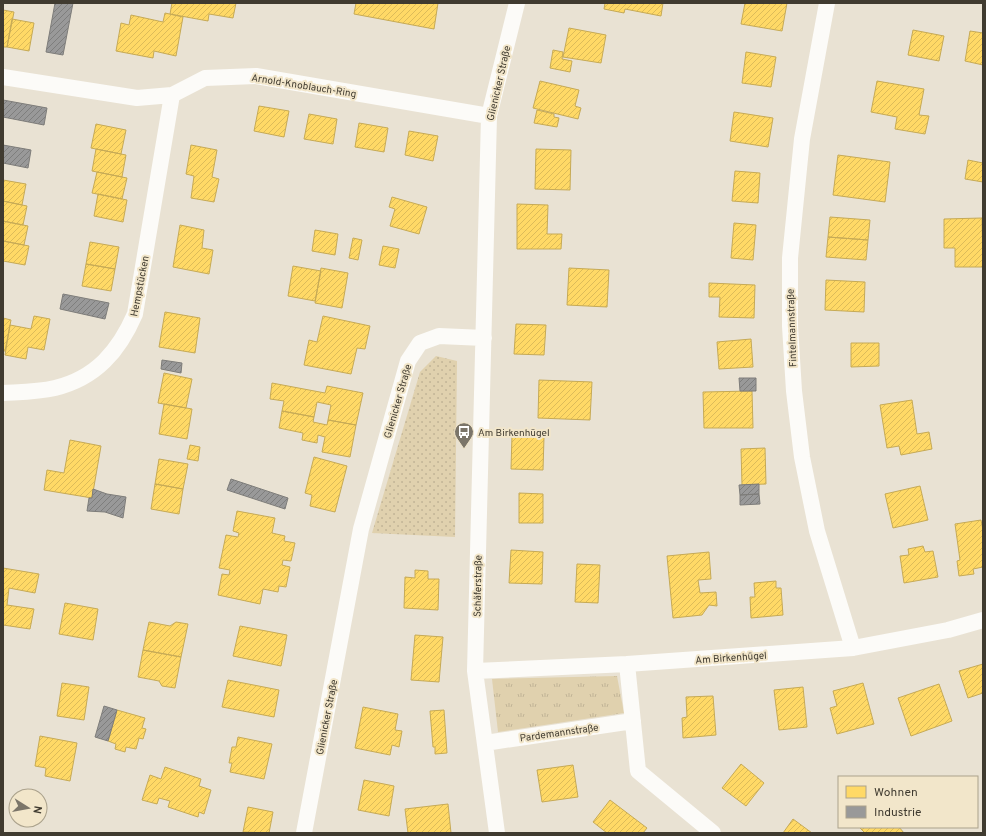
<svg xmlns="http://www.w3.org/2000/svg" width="986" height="836" font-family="Overpass,sans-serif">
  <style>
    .grass { fill: url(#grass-tufts) }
    .park { fill: url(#park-dots) }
    .homes { fill: url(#homes-hatch); stroke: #c6aa56 }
    .industry { fill: url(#industry-hatch); stroke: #7e7d7a }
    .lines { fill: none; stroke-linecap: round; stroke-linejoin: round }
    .street { stroke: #fcfbf8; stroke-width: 16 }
    .labels { text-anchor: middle; stroke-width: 4; stroke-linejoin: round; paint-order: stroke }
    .street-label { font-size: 10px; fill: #403b30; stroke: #f2e6ca }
    .poi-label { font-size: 10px; fill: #403b30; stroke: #f2e6ca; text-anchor: start }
  </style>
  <defs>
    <pattern id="grass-tufts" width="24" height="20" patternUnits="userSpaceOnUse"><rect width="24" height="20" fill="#e0d1ae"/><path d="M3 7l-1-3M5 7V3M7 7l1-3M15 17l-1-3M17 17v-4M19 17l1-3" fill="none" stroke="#c1b496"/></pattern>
    <pattern id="park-dots" width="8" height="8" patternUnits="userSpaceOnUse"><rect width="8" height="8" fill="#e0d1ae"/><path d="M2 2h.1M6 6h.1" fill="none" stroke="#c1b496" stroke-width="1.8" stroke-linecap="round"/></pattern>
    <pattern id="homes-hatch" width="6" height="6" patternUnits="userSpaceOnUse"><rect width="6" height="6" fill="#ffd966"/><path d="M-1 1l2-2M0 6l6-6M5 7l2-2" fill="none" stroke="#dcbb59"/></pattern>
    <pattern id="industry-hatch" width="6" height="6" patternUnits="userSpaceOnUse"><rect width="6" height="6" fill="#999"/><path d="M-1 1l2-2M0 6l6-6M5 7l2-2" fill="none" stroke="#7e7e7d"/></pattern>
  </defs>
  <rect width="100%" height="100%" fill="#e9e2d3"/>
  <!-- grass -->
  <path class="grass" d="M 617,676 L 624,713 L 498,732 L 492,679 Z"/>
  <!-- park -->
  <path class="park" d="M 436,356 L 457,361 L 455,537 L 372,533 L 420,372 Z"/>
  <!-- homes -->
  <path class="homes" d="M 172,3 L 236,3 L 233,18 L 209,14 L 208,21 L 170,14 Z
    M 356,3 L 438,3 L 434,29 L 354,14 Z
    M 605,3 L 663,3 L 661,16 L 625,9 L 624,13 L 604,9 Z
    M 745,3 L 787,3 L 782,31 L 741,24 Z
    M 3,10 L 14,12 L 7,47 L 3,47 Z
    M 165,13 L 183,17 L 176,56 L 154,51 L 153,58 L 116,51 L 121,23 L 129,25 L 131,15 L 163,22 Z
    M 12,19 L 34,23 L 29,51 L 7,47 Z
    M 569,28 L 606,35 L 601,63 L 563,57 Z
    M 913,30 L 944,36 L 939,61 L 908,55 Z
    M 970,31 L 983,33 L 983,65 L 965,61 Z
    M 553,50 L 563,52 L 562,59 L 572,61 L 570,72 L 550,68 Z
    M 746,52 L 776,57 L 771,87 L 742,83 Z
    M 540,81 L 579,90 L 575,106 L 581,108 L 578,119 L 533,108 Z
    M 877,81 L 924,89 L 919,115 L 929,116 L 925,134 L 895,129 L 897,117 L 871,112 Z
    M 259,106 L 289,111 L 284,137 L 254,131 Z
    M 537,110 L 554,114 L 554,117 L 559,118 L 557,127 L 534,123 Z
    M 734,112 L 773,118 L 768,147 L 730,141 Z
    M 309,114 L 337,119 L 333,144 L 304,139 Z
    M 359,123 L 388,128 L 384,152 L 355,147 Z
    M 96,124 L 126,130 L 121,154 L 91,148 Z
    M 409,131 L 438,136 L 433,161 L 405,155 Z
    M 191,145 L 217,150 L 212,177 L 219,179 L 214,202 L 191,198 L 194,176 L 186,174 Z
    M 96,149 L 126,155 L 122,177 L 92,171 Z
    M 536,149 L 571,150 L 570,190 L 535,189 Z
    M 838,155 L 890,162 L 885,202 L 833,195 Z
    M 968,160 L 983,163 L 983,182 L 965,179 Z
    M 735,171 L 760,173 L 758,203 L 732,201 Z
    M 97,172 L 127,178 L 122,199 L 92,193 Z
    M 3,180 L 26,184 L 22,205 L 3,201 Z
    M 98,194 L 127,200 L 123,222 L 94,216 Z
    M 392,197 L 427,207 L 419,234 L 390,226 L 395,209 L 389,207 Z
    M 3,201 L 27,206 L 23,225 L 3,221 Z
    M 517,204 L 548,205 L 547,234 L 562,234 L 561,249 L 517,249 Z
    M 830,217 L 870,220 L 868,240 L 828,237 Z
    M 982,218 L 983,267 L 955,267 L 955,248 L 944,248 L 944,219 Z
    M 3,221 L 28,226 L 24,245 L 3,241 Z
    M 734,223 L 756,225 L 753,260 L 731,258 Z
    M 180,225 L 204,230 L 202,248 L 213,250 L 209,274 L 173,267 Z
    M 315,230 L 338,234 L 335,255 L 312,251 Z
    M 828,237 L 868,240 L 866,260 L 826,257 Z
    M 353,238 L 362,240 L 358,260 L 349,258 Z
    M 3,241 L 29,246 L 25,265 L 3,261 Z
    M 90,242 L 119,247 L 115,269 L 86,264 Z
    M 383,246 L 399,249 L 395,268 L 379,265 Z
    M 86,264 L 115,269 L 111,291 L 82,286 Z
    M 293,266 L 321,271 L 315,301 L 288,296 Z
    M 321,268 L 348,273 L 342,308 L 315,303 Z
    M 569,268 L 609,270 L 607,307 L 567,305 Z
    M 826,280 L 865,282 L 864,312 L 825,310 Z
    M 709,283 L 755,285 L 754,318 L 719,317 L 720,297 L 709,297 Z
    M 165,312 L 200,318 L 195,353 L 159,347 Z
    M 34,316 L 50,319 L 44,350 L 28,347 L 26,359 L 5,355 L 10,325 L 31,329 Z
    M 323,316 L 370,326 L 365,349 L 357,348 L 351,374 L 304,365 L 309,340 L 317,342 Z
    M 3,318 L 11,320 L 5,351 L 3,351 Z
    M 516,324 L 546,325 L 544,355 L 514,354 Z
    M 751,339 L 753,367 L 719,369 L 717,342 Z
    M 851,343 L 879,343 L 879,366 L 851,367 Z
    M 164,373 L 192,379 L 186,408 L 158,403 Z
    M 539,380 L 592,382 L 590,420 L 538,418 Z
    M 272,383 L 325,393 L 327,386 L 363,393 L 356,425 L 328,420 L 331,405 L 317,402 L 314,417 L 282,411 L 284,401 L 270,399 Z
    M 752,391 L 753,428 L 704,428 L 703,392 Z
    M 912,400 L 917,434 L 929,432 L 932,449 L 901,455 L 899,446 L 887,448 L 880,405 Z
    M 164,404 L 192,409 L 187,439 L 159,434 Z
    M 282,411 L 314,417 L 313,422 L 327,425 L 328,420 L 356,425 L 350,457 L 322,452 L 325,437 L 318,435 L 317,443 L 302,440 L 303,433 L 279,428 Z
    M 512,435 L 544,437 L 543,470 L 511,469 Z
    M 70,440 L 101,446 L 92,498 L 44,490 L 47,470 L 64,473 Z
    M 190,445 L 200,447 L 198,461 L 187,459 Z
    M 765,448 L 766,484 L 742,485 L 741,449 Z
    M 314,457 L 347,466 L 335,512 L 310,506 L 312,495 L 305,493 Z
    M 159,459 L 188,464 L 183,489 L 155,484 Z
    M 155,484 L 183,489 L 179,514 L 151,509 Z
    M 920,486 L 928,520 L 893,528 L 885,494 Z
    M 519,493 L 543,494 L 543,523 L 519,523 Z
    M 237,511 L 275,518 L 272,533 L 285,536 L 284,541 L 295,543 L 291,561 L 283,560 L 282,565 L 290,567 L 286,587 L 279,586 L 278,592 L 263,589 L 260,604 L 218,595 L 222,574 L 229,575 L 230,570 L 219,568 L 226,535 L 238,537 L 239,533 L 233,531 Z
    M 981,520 L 983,530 L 983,567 L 973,569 L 974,574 L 959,576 L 957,561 L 960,560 L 955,524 Z
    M 923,546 L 925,552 L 933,551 L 938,577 L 904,583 L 900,556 L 909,555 L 908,549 Z
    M 511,550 L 543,552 L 542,584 L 509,583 Z
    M 709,552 L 711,579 L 698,580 L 700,593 L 716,592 L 717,606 L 709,605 L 702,615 L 673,618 L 667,556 Z
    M 577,564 L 600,565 L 598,603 L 575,602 Z
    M 3,568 L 39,574 L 35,593 L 9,588 L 7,605 L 34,609 L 30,629 L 3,625 Z
    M 415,570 L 428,571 L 428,579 L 439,579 L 438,610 L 404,608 L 405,577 L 415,578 Z
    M 776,581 L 776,588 L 781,588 L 783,615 L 751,618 L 750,597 L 755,597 L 754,583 Z
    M 65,603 L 98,609 L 93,640 L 59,634 Z
    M 149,622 L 170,626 L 176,622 L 188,624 L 181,657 L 143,650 Z
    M 240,626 L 287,635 L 281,666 L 233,656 Z
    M 415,635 L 443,637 L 439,682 L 411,680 Z
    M 143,650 L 181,657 L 175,688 L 162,686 L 159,681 L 138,677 Z
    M 983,664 L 983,693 L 968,698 L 959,671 Z
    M 228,680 L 279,690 L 274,717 L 222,707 Z
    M 62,683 L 89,687 L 84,720 L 57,716 Z
    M 863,683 L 874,724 L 837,734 L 830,708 L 837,706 L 833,691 Z
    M 939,684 L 952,721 L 911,736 L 898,698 Z
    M 803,687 L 807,727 L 779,730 L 774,690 Z
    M 713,696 L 716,735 L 683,738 L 682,718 L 687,717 L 686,697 Z
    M 363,707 L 398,714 L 395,730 L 402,731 L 399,747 L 392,745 L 390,755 L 355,748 Z
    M 117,710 L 145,718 L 142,728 L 146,729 L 143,739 L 139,738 L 136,749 L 126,747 L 125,752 L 115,749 L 116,744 L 108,741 Z
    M 444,710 L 447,753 L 435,754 L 435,747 L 433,747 L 430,711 Z
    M 40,736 L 77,743 L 70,781 L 45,776 L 46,768 L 35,766 Z
    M 238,737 L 272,744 L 264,779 L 230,772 L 232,763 L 229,763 L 232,747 L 236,747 Z
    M 741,764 L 764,783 L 746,806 L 722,788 Z
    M 573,765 L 578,797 L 542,802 L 537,770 Z
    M 165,767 L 201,779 L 199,786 L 211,790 L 204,814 L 199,812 L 198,817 L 168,807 L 170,801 L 159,798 L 157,804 L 142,800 L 150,775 L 161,779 Z
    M 364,780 L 394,786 L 389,816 L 358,810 Z
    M 610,800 L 647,828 L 643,833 L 607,833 L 593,822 Z
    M 448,804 L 451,833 L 408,833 L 405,809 Z
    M 248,807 L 273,812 L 269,833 L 243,832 Z
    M 793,819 L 812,833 L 783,833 Z
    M 859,827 L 899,827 L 904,833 L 865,833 Z"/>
  <!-- industry -->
  <path class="industry" d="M 55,3 L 73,3 L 63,55 L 46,52 Z
    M 3,100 L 47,108 L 44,125 L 3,117 Z
    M 3,145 L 31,150 L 28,168 L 3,163 Z
    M 63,294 L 109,303 L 105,319 L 60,309 Z
    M 162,360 L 182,363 L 181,373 L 161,369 Z
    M 739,378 L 756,378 L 756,391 L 740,391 Z
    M 231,479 L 288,498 L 285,509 L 227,490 Z
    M 759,484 L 759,494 L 740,495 L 739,485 Z
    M 93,489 L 107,494 L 126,497 L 123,518 L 105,512 L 87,511 L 89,498 L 92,498 Z
    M 759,494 L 760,504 L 740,505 L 740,495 Z
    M 104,706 L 117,710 L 108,741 L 95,737 Z"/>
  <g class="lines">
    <!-- street -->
    <path class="street" d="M 827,3 L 802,139 L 790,258 L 790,326 L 794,391 L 802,457 L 817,531 L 853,648
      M 3,77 L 137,98 L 172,95 L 205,78 L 256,76 L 489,116
      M 3,393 C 20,392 38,392 55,388 C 96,378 119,351 135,314 L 172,95
      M 627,664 L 638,771 L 713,833
      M 475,671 L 627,664 L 853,648 L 948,630 L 983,620
      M 485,743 L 633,721
      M 304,833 L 361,529 L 408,361 L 420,343 L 439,336 L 484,338
      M 497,833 L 475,671 L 489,116 L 517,3"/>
  </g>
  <!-- icons -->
  <defs>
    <g id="bus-pin" transform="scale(1)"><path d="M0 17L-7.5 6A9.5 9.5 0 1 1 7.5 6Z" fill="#7b7569" stroke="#f2e6ca"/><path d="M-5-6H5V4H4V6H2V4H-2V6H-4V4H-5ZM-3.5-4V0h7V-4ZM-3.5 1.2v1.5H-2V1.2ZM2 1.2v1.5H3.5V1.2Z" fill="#fff"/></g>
  </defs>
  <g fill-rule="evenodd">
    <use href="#bus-pin" x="464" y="432"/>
  </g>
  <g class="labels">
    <!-- street labels -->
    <g class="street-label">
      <text transform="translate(498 83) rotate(-77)" y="4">Glienicker Straße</text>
      <text transform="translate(304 85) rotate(9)" y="4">Arnold-Knoblauch-Ring</text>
      <text transform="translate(139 286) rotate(-79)" y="4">Hempstücken</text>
      <text transform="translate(791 328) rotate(-92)" y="4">Fintelmannstraße</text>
      <text transform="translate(397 401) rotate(-74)" y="4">Glienicker Straße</text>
      <text transform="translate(477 586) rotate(-89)" y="4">Schäferstraße</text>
      <text transform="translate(731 657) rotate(-4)" y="4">Am Birkenhügel</text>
      <text transform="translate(326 717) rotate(-79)" y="4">Glienicker Straße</text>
      <text transform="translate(559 732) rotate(-8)" y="4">Pardemannstraße</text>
    </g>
    <!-- poi labels -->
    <g class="poi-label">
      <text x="478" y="436">Am Birkenhügel</text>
    </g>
  </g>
  <!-- border -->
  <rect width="986" height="836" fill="none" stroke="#403b30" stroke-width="8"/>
  <!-- legend -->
  <rect x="838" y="776" width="140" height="52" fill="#f2e6ca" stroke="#aba28c"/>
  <rect x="846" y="786" width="20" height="12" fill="#ffd966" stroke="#aba28c"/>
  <text x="874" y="796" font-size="12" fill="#403b30">Wohnen</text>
  <rect x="846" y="806" width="20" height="12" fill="#999999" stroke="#aba28c"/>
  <text x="874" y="816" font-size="12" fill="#403b30">Industrie</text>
  <!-- north arrow -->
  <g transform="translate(28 808) rotate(101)"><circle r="19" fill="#f2e6ca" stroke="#aba28c"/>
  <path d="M0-3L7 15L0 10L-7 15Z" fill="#7b7569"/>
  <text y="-6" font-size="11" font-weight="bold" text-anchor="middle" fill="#403b30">N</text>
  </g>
</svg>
